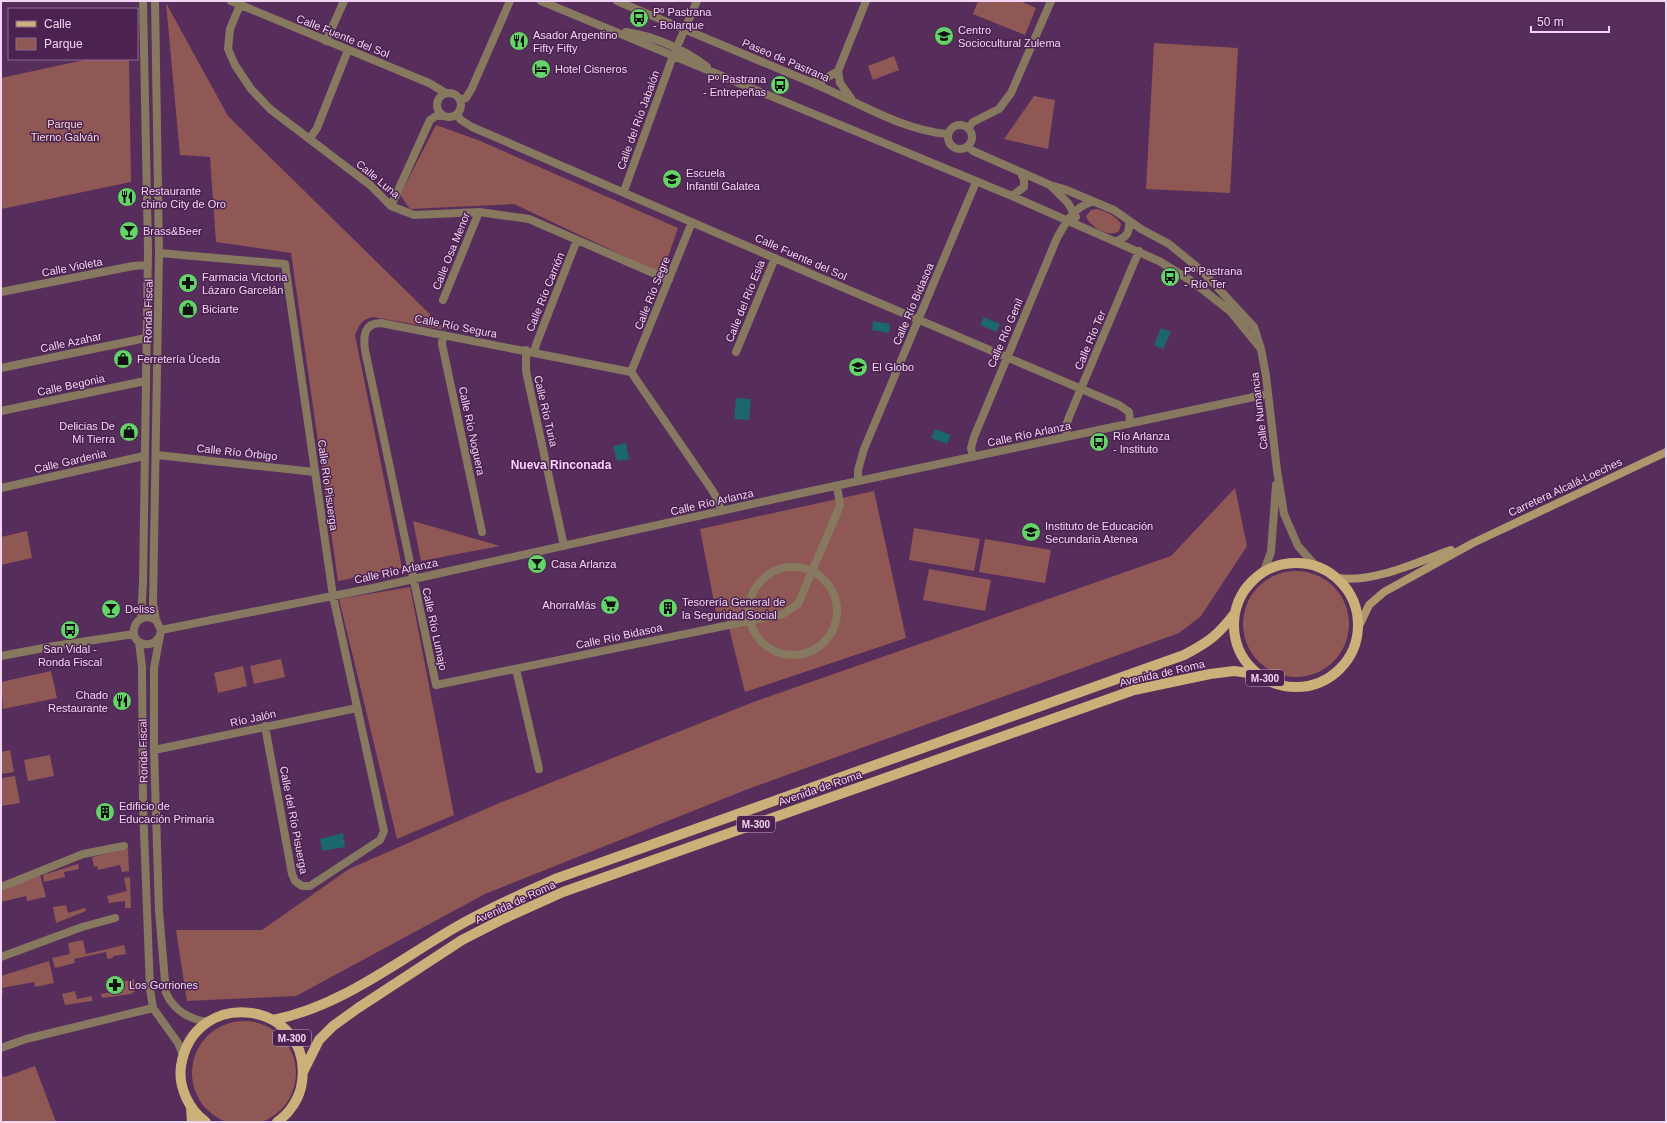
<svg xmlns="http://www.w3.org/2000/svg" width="1667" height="1123" font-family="Helvetica,sans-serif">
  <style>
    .green { fill: #8f5854 }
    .water { fill: #1c676e }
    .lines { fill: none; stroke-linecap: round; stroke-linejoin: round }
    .minor { stroke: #86795f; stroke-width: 8 }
    .secondary { stroke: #ad986e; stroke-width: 8 }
    .primary { stroke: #cbb079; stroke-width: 10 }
    .labels { text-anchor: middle; stroke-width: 3; stroke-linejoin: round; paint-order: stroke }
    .shield { fill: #4c2250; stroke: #bfa0c1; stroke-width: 1 }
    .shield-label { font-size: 10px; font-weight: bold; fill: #f0d6f2 }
    .poi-label { font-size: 11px; fill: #f0d6f2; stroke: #4c2250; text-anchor: start }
    .street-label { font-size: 11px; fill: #f0d6f2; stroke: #4c2250 }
    .park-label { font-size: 11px; fill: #f3d8d6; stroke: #4c2250 }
    .neighbourhood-label { font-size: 12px; font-weight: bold; fill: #fad1fd; stroke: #4c2250 }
  </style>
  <rect width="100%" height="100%" fill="#572d5b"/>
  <!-- green -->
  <path class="green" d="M 978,1 L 1020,1 L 1036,8 L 1025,35 L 973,14 Z
    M 166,3 L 228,116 L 446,330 L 373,317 C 362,319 359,325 355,335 L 402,568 L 338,581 L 291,253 L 216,242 L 210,157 L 180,155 Z
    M 1154,43 L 1238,48 L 1230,193 L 1146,189 Z
    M 894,56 L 899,70 L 873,80 L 868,66 Z
    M 89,59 L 129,59 L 131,182 L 1,209 L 1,78 Z
    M 1034,96 L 1055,100 L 1048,149 L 1004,139 Z
    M 436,125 L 478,140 L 678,228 L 662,274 L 514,204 L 410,209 L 400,195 Z
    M 1096,209 C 1106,211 1115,215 1121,224 L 1119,231 C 1109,239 1089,226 1086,216 L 1091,210 Z
    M 1235,488 L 1247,546 L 1201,616 L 1179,633 L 748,789 L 485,894 L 296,996 L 187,1001 L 176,930 L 262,930 L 349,869 L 497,804 L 756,701 L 1171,556 Z
    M 874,491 L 906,638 L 745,692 L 726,616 L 717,618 L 700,529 Z
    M 413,521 L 500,546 L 421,561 Z
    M 914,528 L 980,539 L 974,571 L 909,560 Z
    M 27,531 L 32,558 L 1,565 L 1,537 Z
    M 985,539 L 1051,550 L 1045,583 L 979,572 Z
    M 929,569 L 991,580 L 985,611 L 923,600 Z
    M1243 624a53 53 0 1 1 106 0a53 53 0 1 1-106 0Z
    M 410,587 L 454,815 L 397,839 L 339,599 Z
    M 281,659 L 285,677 L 254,684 L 250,666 Z
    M 243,666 L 247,686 L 218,693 L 214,673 Z
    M 51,671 L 57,698 L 3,709 L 1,682 Z
    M 10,750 L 14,772 L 1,774 L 1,752 Z
    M 50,755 L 54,776 L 28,781 L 24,760 Z
    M 15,776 L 20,803 L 1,806 L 1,778 Z
    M 128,849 L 129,871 L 122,872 L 120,865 L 98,870 L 97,866 L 94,867 L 92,857 Z
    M 78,864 L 79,869 L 64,872 L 65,877 L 44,882 L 43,875 Z
    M 40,875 L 46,897 L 27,901 L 26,896 L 1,902 L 1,891 Z
    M 130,877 L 131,908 L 125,908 L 125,901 L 109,903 L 107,896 L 127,891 L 124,878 Z
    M 66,905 L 68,913 L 85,908 L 86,911 L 56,923 L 53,907 Z
    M 83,940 L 86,954 L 124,945 L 126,954 L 113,956 L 113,958 L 107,959 L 106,952 L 74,959 L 75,963 L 55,968 L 52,958 L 70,954 L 68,943 Z
    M 49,961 L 54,983 L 35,987 L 34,982 L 2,988 L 3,993 L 1,994 L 1,976 Z
    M 134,979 L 135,991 L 131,994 L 102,998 L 101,994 L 117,991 L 116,983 Z
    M 75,991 L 77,999 L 92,996 L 92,1001 L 65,1005 L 62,994 Z
    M192 1073a52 52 0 1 1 104 0a52 52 0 1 1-104 0Z
    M 35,1066 L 56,1122 L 1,1122 L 1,1076 L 5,1077 Z"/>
  <!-- water -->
  <path class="water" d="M 984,317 L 1000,324 L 997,332 L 980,325 Z
    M 873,321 L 890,324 L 889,333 L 872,330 Z
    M 1161,328 L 1171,332 L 1163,349 L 1154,345 Z
    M 736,398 L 751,399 L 749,420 L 734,419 Z
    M 935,429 L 951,435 L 947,444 L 931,438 Z
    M 626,443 L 629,459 L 617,461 L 613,446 Z
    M 343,833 L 345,847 L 322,851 L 320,839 Z"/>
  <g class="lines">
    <!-- minor -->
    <path class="minor" d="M 155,1 L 159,253 L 153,603 L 156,620 L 161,630 L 154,668 L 154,750 L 159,911 L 166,993 C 174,1011 189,1019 208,1022
      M 231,1 L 429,83 L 446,93
      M 541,1 L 1012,196 L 1159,261 L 1193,282 L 1230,311 L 1261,349
      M 617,1 C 683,28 749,56 815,84 C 858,102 901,130 948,134
      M 240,5 L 230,29 L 228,49 L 235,65 L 251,89 L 270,109 L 370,185 L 391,206 L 414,215 L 479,212 L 529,219 L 669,280
      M 626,32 C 654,36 684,49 707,67
      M 326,41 L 344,1
      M 811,82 L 823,80 L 838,71
      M437 105a12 12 0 1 1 24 0a12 12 0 1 1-24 0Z
      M 851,98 L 840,83 L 838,71 L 866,1
      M 460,100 L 466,98 L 472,88 L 510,1
      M 457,115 L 461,120 L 472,127 L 816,276 L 1119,405 L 1129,412 L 1130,422
      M948 137a12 12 0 1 1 24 0a12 12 0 1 1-24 0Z
      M 968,128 L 973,122 L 999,109 L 1011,93 L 1051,1
      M 310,138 L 317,128 L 348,50
      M 968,147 L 973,151 L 1050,185 L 1064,189 L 1114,210 L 1141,229 L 1169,244 L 1202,271 L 1254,327 L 1261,349 L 1266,376 L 1277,470 L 1284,514 L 1298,546 L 1315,565
      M 1051,186 L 1068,203 L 1076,217
      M 624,191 L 673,56 L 697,1
      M 1012,196 L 1024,187 L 1024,180 L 1021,173
      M 391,206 L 430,120 L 436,116 L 442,116
      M 1117,241 C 1127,237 1130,232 1129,221
      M 159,253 L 285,264 L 333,596 L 384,831 L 380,840 L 310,886 L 302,886 L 295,881 L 292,874 L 265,726
      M 1,292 L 133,266 L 148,265
      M 443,300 L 479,212
      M 443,335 L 442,344 L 482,532
      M 526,350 L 526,371 L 564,546
      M 534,352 L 537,342 L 577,240
      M 736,352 L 775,258
      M 1,368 L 146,338
      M 631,372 L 692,222
      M 1,411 L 145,381
      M 1067,437 L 1066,426 L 1069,417 L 1139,251
      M 157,455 L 315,472
      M 973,457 L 971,448 L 974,437 L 1057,238 C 1066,222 1074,207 1092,202
      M 858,481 L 858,470 L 864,449 L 976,182
      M 1,488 L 144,456
      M 721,511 L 719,502 L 712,490 L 631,372 L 381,323 C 364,323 363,336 365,350 L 436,685 L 783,614 L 798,604 L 834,520 L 840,505 L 837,486
      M749 611a44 44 0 1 1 88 0a44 44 0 1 1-88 0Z
      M 1264,571 L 1271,552 L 1276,485
      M 141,619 L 143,583 L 148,249 L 143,1
      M 156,620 C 136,608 124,639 144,644 C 150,645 155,643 158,638
      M 161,630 L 373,588 L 802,493 L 1268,394
      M 139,642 L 142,667 L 143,805 L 150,989 L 153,1008 L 178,1043 L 183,1055
      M 1,656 L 54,646 L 134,634
      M 516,669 L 539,769
      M 154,750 L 357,708
      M 1,887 L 83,854 L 124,846
      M 1,957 L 82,927 L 115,918
      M 1,1048 L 26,1039 L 153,1008"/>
    <!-- secondary -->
    <path class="secondary" d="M 1338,578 C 1374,583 1417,562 1451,550
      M 1359,626 L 1369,605 L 1384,592 L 1473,543 L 1666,452"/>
    <!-- primary -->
    <path class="primary" d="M1234 625a62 62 0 1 1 124 0a62 62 0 1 1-124 0Z
      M 273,1020 C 339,1007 395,963 451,930 C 484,910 520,895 555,879 L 1184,655 C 1209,642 1218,635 1235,613
      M 303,1072 L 319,1040 L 333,1026 L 358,1008 L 462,940 L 501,920 L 563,892 L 1134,690 L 1210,674 L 1234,671 L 1257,674
      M 191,1107 L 192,1122
      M 206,1122 C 189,1110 178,1087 181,1066 C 194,984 313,1001 302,1082 C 300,1098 290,1113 277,1122"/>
  </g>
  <!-- icons -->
  <defs>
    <g id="bus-disc" transform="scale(1)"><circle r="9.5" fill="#63d468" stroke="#4c2250"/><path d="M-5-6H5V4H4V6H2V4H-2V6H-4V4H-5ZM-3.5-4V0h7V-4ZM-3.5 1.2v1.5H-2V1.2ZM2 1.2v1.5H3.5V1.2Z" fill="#111"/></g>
    <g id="school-disc" transform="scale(1)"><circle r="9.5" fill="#63d468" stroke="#4c2250"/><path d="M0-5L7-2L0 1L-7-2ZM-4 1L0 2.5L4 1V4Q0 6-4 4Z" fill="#111"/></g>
    <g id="restaurant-disc" transform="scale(1)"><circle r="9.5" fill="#63d468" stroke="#4c2250"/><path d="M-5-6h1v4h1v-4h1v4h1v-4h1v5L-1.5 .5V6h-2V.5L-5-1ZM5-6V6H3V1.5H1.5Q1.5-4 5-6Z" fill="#111"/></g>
    <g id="hotel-disc" transform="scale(1)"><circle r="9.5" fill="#63d468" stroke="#4c2250"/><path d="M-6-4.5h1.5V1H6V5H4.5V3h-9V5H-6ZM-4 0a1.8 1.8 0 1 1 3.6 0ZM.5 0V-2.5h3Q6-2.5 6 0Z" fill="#111"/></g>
    <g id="bar-disc" transform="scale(1)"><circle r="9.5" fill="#63d468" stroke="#4c2250"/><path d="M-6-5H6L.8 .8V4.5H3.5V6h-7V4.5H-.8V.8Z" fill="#111"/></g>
    <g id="pharmacy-disc" transform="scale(1)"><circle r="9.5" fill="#63d468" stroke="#4c2250"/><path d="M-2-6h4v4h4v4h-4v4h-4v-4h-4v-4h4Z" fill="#111"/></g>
    <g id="shop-disc" transform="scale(1)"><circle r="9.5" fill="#63d468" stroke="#4c2250"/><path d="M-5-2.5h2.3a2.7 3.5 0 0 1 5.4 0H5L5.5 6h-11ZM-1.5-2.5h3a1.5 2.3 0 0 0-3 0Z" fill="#111"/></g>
    <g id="supermarket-disc" transform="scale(1)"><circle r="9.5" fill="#63d468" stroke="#4c2250"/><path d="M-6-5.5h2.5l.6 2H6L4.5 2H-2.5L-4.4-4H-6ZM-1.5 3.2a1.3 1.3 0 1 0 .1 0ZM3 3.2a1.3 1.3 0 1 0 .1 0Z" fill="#111"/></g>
    <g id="building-disc" transform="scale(1)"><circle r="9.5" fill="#63d468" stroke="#4c2250"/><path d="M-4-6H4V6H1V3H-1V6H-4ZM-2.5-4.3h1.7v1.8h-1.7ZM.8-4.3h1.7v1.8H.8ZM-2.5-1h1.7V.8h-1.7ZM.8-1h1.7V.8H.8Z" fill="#111"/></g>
  </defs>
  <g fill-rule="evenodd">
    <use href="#bus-disc" x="639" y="18"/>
    <use href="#school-disc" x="944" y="36"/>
    <use href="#restaurant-disc" x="519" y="41"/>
    <use href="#hotel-disc" x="541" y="69"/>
    <use href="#bus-disc" x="780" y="85"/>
    <use href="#school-disc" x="672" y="179"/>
    <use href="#restaurant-disc" x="127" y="197"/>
    <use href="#bar-disc" x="129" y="231"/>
    <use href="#bus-disc" x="1170" y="277"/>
    <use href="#pharmacy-disc" x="188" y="283"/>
    <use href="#shop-disc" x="188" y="309"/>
    <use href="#shop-disc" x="123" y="359"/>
    <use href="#school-disc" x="858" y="367"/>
    <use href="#shop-disc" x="129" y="432"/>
    <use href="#bus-disc" x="1099" y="442"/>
    <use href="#school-disc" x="1031" y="532"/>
    <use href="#bar-disc" x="537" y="564"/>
    <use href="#supermarket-disc" x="610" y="605"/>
    <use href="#building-disc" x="668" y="608"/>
    <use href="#bar-disc" x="111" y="609"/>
    <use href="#bus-disc" x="70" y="630"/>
    <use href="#restaurant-disc" x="122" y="701"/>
    <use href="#building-disc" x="105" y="812"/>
    <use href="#pharmacy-disc" x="115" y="985"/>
  </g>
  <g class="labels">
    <!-- shield labels -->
    <g class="shield">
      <rect x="1246" y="670" width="38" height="16" rx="3"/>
      <rect x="737" y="816" width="38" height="16" rx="3"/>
      <rect x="273" y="1030" width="38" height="16" rx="3"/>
    </g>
    <g class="shield-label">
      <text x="1265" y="682">M-300</text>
      <text x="756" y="828">M-300</text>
      <text x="292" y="1042">M-300</text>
    </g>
    <!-- poi labels -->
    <g class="poi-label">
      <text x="653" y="16">Pº Pastrana<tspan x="653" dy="13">- Bolarque</tspan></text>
      <text x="958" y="34">Centro<tspan x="958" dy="13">Sociocultural Zulema</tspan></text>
      <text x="533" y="39">Asador Argentino<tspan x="533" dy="13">Fifty Fifty</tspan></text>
      <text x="555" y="73">Hotel Cisneros</text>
      <text x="766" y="83" text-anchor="end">Pº Pastrana<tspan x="766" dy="13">- Entrepeñas</tspan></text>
      <text x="686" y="177">Escuela<tspan x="686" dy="13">Infantil Galatea</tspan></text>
      <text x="141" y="195">Restaurante<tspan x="141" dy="13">chino City de Oro</tspan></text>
      <text x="143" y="235">Brass&amp;Beer</text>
      <text x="1184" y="275">Pº Pastrana<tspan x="1184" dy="13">- Río Ter</tspan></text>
      <text x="202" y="281">Farmacia Victoria<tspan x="202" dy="13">Lázaro Garcelán</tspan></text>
      <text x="202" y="313">Biciarte</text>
      <text x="137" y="363">Ferretería Úceda</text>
      <text x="872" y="371">El Globo</text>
      <text x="115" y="430" text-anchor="end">Delicias De<tspan x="115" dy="13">Mi Tierra</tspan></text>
      <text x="1113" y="440">Río Arlanza<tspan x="1113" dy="13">- Instituto</tspan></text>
      <text x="1045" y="530">Instituto de Educación<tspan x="1045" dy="13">Secundaria Atenea</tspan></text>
      <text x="551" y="568">Casa Arlanza</text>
      <text x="682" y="606">Tesorería General de<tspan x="682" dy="13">la Seguridad Social</tspan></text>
      <text x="596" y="609" text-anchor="end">AhorraMás</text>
      <text x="125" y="613">Deliss</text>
      <text x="70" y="653" text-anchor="middle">San Vidal -<tspan x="70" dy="13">Ronda Fiscal</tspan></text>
      <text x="108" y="699" text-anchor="end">Chado<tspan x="108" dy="13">Restaurante</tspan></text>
      <text x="119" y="810">Edificio de<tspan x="119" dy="13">Educación Primaria</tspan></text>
      <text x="129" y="989">Los Gorriones</text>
    </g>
    <!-- street labels -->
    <g class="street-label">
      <text transform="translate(343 36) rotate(22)" y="4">Calle Fuente del Sol</text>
      <text transform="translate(786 60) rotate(23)" y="4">Paseo de Pastrana</text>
      <text transform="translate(638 120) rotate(-70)" y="4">Calle del Río Jabalón</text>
      <text transform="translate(378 179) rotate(40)" y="4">Calle Luna</text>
      <text transform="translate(451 251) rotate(-68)" y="4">Calle Osa Menor</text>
      <text transform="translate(801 257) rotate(24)" y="4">Calle Fuente del Sol</text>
      <text transform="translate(72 267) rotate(-11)" y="4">Calle Violeta</text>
      <text transform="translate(545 292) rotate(-68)" y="4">Calle Río Carrión</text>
      <text transform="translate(652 293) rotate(-68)" y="4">Calle Río Segre</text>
      <text transform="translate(745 301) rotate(-68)" y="4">Calle del Río Esla</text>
      <text transform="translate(913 304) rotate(-67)" y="4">Calle Río Bidasoa</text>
      <text transform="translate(148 311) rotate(-89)" y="4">Ronda Fiscal</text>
      <text transform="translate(456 326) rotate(11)" y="4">Calle Río Segura</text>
      <text transform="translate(1005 333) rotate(-67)" y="4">Calle Río Genil</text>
      <text transform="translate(1090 340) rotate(-67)" y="4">Calle Río Ter</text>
      <text transform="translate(71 342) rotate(-12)" y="4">Calle Azahar</text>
      <text transform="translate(71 385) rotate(-12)" y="4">Calle Begonia</text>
      <text transform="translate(546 411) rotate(77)" y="4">Calle Río Turia</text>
      <text transform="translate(1259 411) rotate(-97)" y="4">Calle Numancia</text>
      <text transform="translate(472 431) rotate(78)" y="4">Calle Río Noguera</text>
      <text transform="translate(1029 434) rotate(-12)" y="4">Calle Río Arlanza</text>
      <text transform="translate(237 452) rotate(6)" y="4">Calle Río Órbigo</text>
      <text transform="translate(70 461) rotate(-13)" y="4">Calle Gardenia</text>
      <text transform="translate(328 485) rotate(82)" y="4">Calle Río Pisuerga</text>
      <text transform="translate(1565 487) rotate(-25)" y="4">Carretera Alcalá-Loeches</text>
      <text transform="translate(712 502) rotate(-13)" y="4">Calle Río Arlanza</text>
      <text transform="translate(396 571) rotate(-12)" y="4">Calle Río Arlanza</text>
      <text transform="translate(435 629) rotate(78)" y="4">Calle Río Lumajo</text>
      <text transform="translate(619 636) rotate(-12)" y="4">Calle Río Bidasoa</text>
      <text transform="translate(1162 673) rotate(-13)" y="4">Avenida de Roma</text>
      <text transform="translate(253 718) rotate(-12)" y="4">Río Jalón</text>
      <text transform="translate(143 751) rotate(-91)" y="4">Ronda Fiscal</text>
      <text transform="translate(820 788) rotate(-19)" y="4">Avenida de Roma</text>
      <text transform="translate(294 820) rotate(79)" y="4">Calle del Río Pisuerga</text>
      <text transform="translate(515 902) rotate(-25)" y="4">Avenida de Roma</text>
    </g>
    <!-- park labels -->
    <g class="park-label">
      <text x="65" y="128">Parque<tspan x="65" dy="13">Tierno Galván</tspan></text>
    </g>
    <!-- neighbourhood labels -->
    <g class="neighbourhood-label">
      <text x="561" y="469">Nueva Rinconada</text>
    </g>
  </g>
  <!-- border -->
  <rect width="1667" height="1123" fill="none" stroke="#f0d6f2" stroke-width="4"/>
  <!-- legend -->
  <rect x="8" y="8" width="130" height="52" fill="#4c2250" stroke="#8e6a91"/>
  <rect x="16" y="21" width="20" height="6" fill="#cbb079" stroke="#8e6a91"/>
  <text x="44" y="28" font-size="12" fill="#f0d6f2">Calle</text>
  <rect x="16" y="38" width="20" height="12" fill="#8f5854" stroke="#8e6a91"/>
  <text x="44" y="48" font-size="12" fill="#f0d6f2">Parque</text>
  <!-- scale -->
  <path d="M1531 26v6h78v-6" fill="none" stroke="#f0d6f2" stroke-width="2"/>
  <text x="1537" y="26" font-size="12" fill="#f0d6f2" stroke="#4c2250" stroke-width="3" paint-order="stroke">50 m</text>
</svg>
